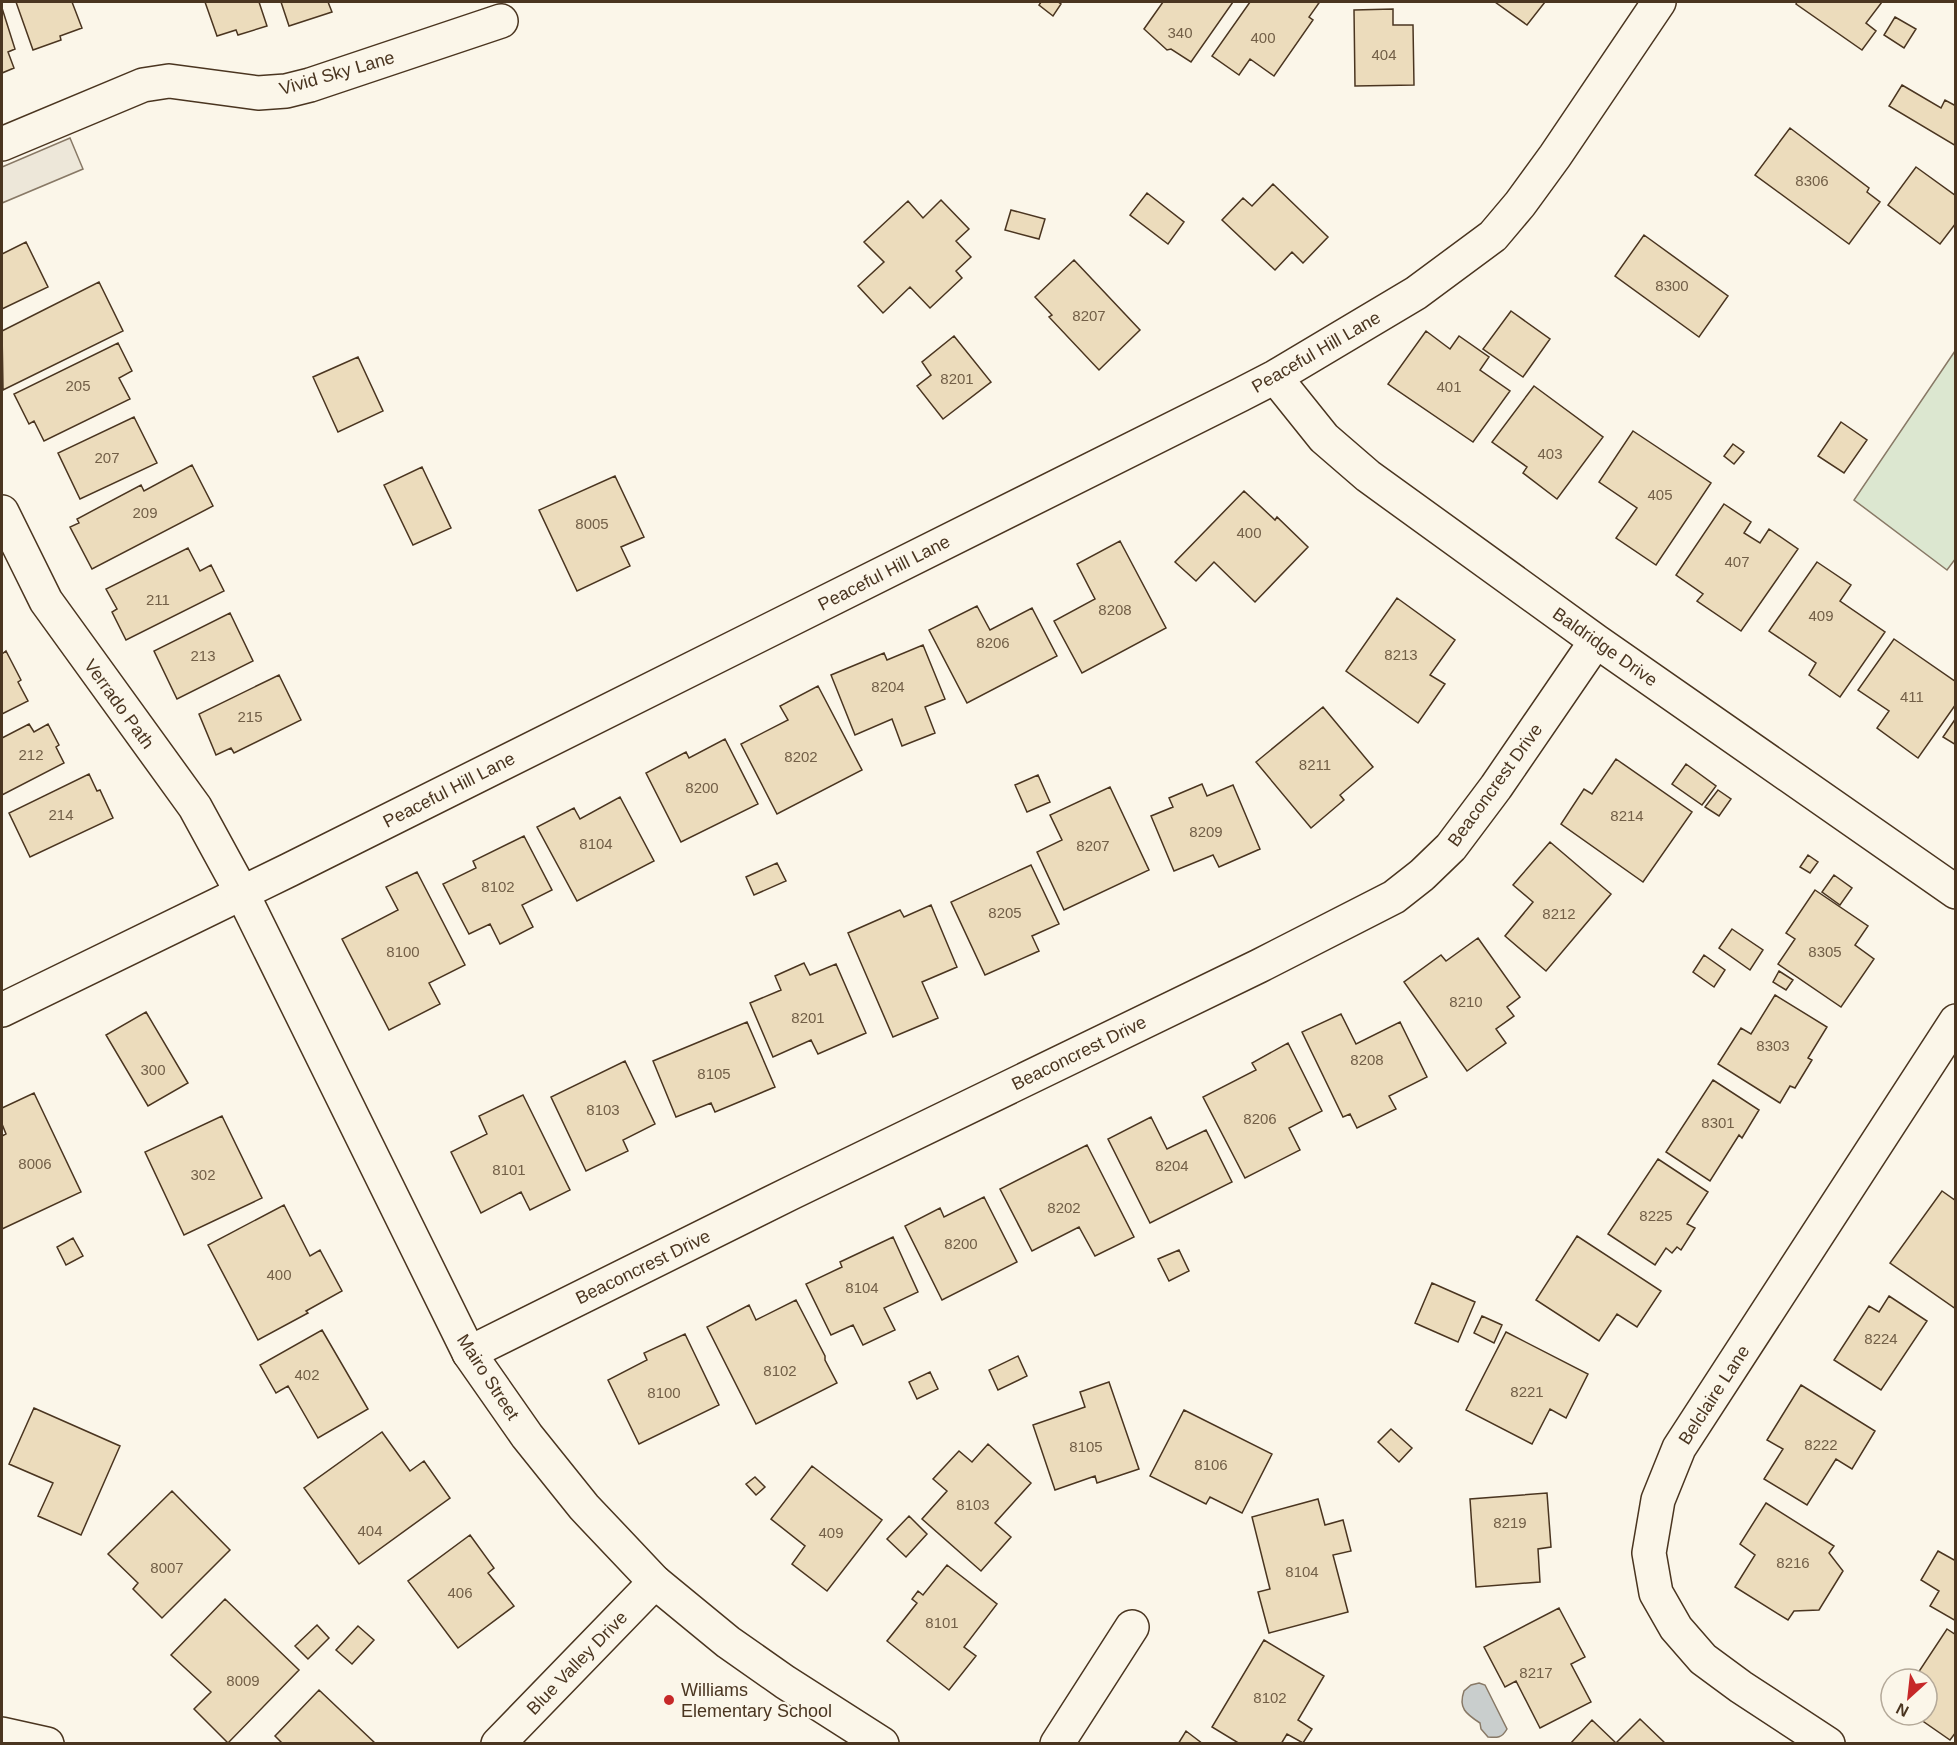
<svg xmlns="http://www.w3.org/2000/svg" width="1957" height="1745" font-family="Helvetica,sans-serif">
  <style>
    .green { fill: #dce7d0; stroke: #887966; stroke-width: 1.5 }
    .parking { fill: #ede7d9; stroke: #887966; stroke-width: 1.5 }
    .water { fill: #c9cecd; stroke: #887966; stroke-width: 1.5 }
    .building { fill: #ecdcbc; stroke: #4a3520; stroke-width: 1.5 }
    .lines { fill: none; stroke-linecap: round; stroke-linejoin: round }
    .minor-casing { stroke: #4a3520; stroke-width: 36 }
    .tertiary-casing { stroke: #4a3520; stroke-width: 36 }
    .minor { stroke: #fbf6e9; stroke-width: 33 }
    .tertiary { stroke: #fbf6e9; stroke-width: 33 }
    .poi-dot { fill: #c62828; stroke: #fbf6e9; stroke-width: 2 }
    .labels { text-anchor: middle; stroke-width: 4.5; stroke-linejoin: round; paint-order: stroke }
    .number-label { font-size: 15px; fill: #725f47 }
    .street-label { font-size: 18px; fill: #4a3520; stroke: #fbf6e9 }
    .poi-label { font-size: 18px; fill: #4a3520; stroke: #fbf6e9; text-anchor: start }
  </style>
  <rect width="100%" height="100%" fill="#fbf6e9"/>
  <!-- green -->
  <path class="green" d="M 1955,351 L 1956,558 L 1947,570 L 1854,500 Z"/>
  <!-- parking -->
  <path class="parking" d="M 70,138 L 83,169 L 2,203 L 2,167 Z"/>
  <!-- water -->
  <path class="water" d="M 1479,1683 L 1485,1685 L 1507,1729 C 1502,1738 1497,1738 1488,1737 L 1481,1729 L 1480,1723 C 1466,1714 1458,1708 1464,1691 L 1471,1685 Z"/>
  <!-- building -->
  <path class="building" d="M 16,2 L 72,2 L 82,28 L 60,36 L 61,40 L 33,50 Z
    M 205,2 L 259,2 L 267,26 L 238,35 L 236,30 L 217,36 Z
    M 281,2 L 328,2 L 332,12 L 289,26 Z
    M 1041,2 L 1058,2 L 1061,4 L 1053,16 L 1039,5 Z
    M 1163,2 L 1233,2 L 1191,62 L 1171,49 L 1167,50 L 1144,29 Z
    M 1250,2 L 1316,2 L 1319,3 L 1309,17 L 1313,20 L 1274,76 L 1250,59 L 1239,75 L 1212,56 Z
    M 1495,2 L 1545,2 L 1527,25 Z
    M 1797,2 L 1882,2 L 1866,23 L 1876,31 L 1862,50 L 1796,4 Z
    M 2,8 L 15,49 L 8,52 L 14,68 L 2,73 Z
    M 1393,9 L 1393,25 L 1413,25 L 1414,85 L 1355,86 L 1354,10 Z
    M 1895,17 L 1916,29 L 1904,48 L 1884,35 Z
    M 1902,85 L 1941,108 L 1945,100 L 1956,106 L 1956,146 L 1889,106 Z
    M 1790,128 L 1869,188 L 1867,192 L 1880,202 L 1849,244 L 1755,175 Z
    M 1916,167 L 1956,196 L 1956,223 L 1940,244 L 1888,205 Z
    M 1273,184 L 1328,237 L 1303,263 L 1292,252 L 1275,270 L 1222,220 L 1243,198 L 1252,206 Z
    M 1147,193 L 1184,222 L 1168,244 L 1130,215 Z
    M 941,200 L 969,229 L 956,241 L 971,257 L 956,271 L 962,278 L 930,308 L 910,287 L 883,313 L 858,286 L 884,262 L 864,242 L 908,201 L 923,218 Z
    M 1011,210 L 1045,219 L 1039,239 L 1005,230 Z
    M 1644,235 L 1728,296 L 1699,337 L 1615,276 Z
    M 26,242 L 48,287 L 2,309 L 2,254 Z
    M 1074,260 L 1140,330 L 1099,370 L 1049,317 L 1052,315 L 1035,297 Z
    M 99,282 L 123,331 L 3,390 L 2,331 Z
    M 1511,311 L 1550,339 L 1523,377 L 1483,349 Z
    M 1426,331 L 1450,349 L 1459,336 L 1489,357 L 1480,370 L 1510,391 L 1473,442 L 1388,384 Z
    M 954,336 L 991,382 L 943,419 L 917,386 L 931,375 L 922,362 Z
    M 118,343 L 132,371 L 119,378 L 130,399 L 44,441 L 34,421 L 29,424 L 14,394 Z
    M 358,357 L 383,411 L 338,432 L 313,377 Z
    M 1534,386 L 1603,437 L 1557,499 L 1523,473 L 1527,467 L 1492,442 Z
    M 134,417 L 157,463 L 80,499 L 58,453 Z
    M 1841,422 L 1867,440 L 1844,473 L 1818,456 Z
    M 1633,431 L 1711,483 L 1656,565 L 1616,538 L 1637,508 L 1599,482 Z
    M 1733,444 L 1744,452 L 1734,464 L 1724,456 Z
    M 192,465 L 213,506 L 92,569 L 70,527 L 79,523 L 77,519 L 141,485 L 144,491 Z
    M 422,467 L 451,528 L 413,545 L 384,485 Z
    M 615,476 L 644,537 L 621,547 L 630,566 L 577,591 L 539,510 Z
    M 1244,491 L 1275,520 L 1277,517 L 1308,547 L 1255,602 L 1214,562 L 1196,581 L 1175,562 Z
    M 1724,504 L 1751,522 L 1744,533 L 1760,543 L 1769,529 L 1798,549 L 1741,631 L 1697,601 L 1703,594 L 1676,575 Z
    M 1120,541 L 1166,628 L 1082,673 L 1054,621 L 1095,599 L 1077,564 Z
    M 188,548 L 200,571 L 211,565 L 224,591 L 126,640 L 112,612 L 117,609 L 106,589 Z
    M 1817,562 L 1851,585 L 1840,601 L 1885,632 L 1840,697 L 1809,675 L 1816,663 L 1769,631 Z
    M 1397,598 L 1455,640 L 1430,675 L 1445,684 L 1418,723 L 1346,671 Z
    M 977,606 L 990,630 L 1032,608 L 1057,656 L 967,703 L 929,630 Z
    M 230,613 L 253,661 L 177,699 L 154,651 Z
    M 1894,639 L 1956,682 L 1956,704 L 1918,758 L 1877,728 L 1889,711 L 1858,690 Z
    M 923,645 L 945,699 L 925,707 L 935,733 L 902,746 L 892,719 L 855,735 L 831,675 L 884,653 L 887,660 Z
    M 6,651 L 21,680 L 18,682 L 28,701 L 2,714 L 2,654 Z
    M 279,675 L 301,720 L 234,753 L 231,748 L 216,755 L 199,714 Z
    M 818,686 L 862,770 L 777,814 L 741,744 L 788,720 L 780,706 Z
    M 1323,707 L 1373,767 L 1340,795 L 1344,800 L 1311,828 L 1256,762 Z
    M 1956,718 L 1956,745 L 1943,737 Z
    M 29,724 L 34,732 L 48,724 L 59,745 L 56,747 L 64,763 L 2,795 L 2,738 Z
    M 725,739 L 758,804 L 681,842 L 646,773 L 686,752 L 689,758 Z
    M 1616,759 L 1692,812 L 1643,882 L 1561,824 L 1584,789 L 1592,794 Z
    M 1686,764 L 1716,786 L 1702,805 L 1672,784 Z
    M 89,774 L 97,791 L 100,790 L 113,818 L 30,857 L 9,813 Z
    M 1038,775 L 1050,802 L 1027,812 L 1015,785 Z
    M 1202,784 L 1207,796 L 1233,785 L 1260,849 L 1219,867 L 1213,855 L 1174,871 L 1151,816 L 1173,807 L 1169,798 Z
    M 1110,787 L 1149,870 L 1064,910 L 1037,852 L 1062,840 L 1050,815 Z
    M 1718,790 L 1731,799 L 1719,816 L 1705,807 Z
    M 620,797 L 654,861 L 577,901 L 537,827 L 574,808 L 580,819 Z
    M 524,836 L 552,890 L 522,905 L 533,927 L 500,944 L 490,924 L 469,934 L 443,884 L 476,868 L 473,861 Z
    M 1550,842 L 1611,894 L 1546,971 L 1505,936 L 1533,902 L 1513,885 Z
    M 1808,855 L 1818,862 L 1810,873 L 1800,867 Z
    M 777,863 L 786,881 L 754,895 L 746,877 Z
    M 1031,865 L 1059,924 L 1032,936 L 1039,951 L 985,975 L 951,902 Z
    M 417,872 L 465,965 L 429,983 L 440,1004 L 389,1030 L 342,939 L 398,910 L 386,887 Z
    M 1834,875 L 1852,888 L 1840,905 L 1822,892 Z
    M 1815,890 L 1868,926 L 1855,945 L 1874,959 L 1841,1007 L 1778,964 L 1795,939 L 1786,933 Z
    M 931,905 L 957,967 L 922,982 L 938,1018 L 893,1037 L 848,933 L 900,910 L 904,917 Z
    M 1732,929 L 1763,950 L 1750,970 L 1719,948 Z
    M 1478,938 L 1520,997 L 1507,1007 L 1514,1016 L 1496,1029 L 1506,1043 L 1467,1071 L 1404,982 L 1441,955 L 1446,961 Z
    M 1704,955 L 1725,970 L 1714,987 L 1693,972 Z
    M 804,963 L 810,975 L 836,964 L 866,1033 L 818,1054 L 811,1040 L 773,1057 L 750,1003 L 781,990 L 775,976 Z
    M 1779,971 L 1793,980 L 1786,990 L 1773,982 Z
    M 1775,995 L 1827,1027 L 1808,1058 L 1812,1060 L 1795,1088 L 1790,1086 L 1780,1103 L 1718,1064 L 1741,1028 L 1751,1034 Z
    M 146,1012 L 188,1083 L 148,1106 L 106,1035 Z
    M 1341,1014 L 1356,1044 L 1400,1022 L 1427,1077 L 1389,1096 L 1396,1109 L 1357,1128 L 1350,1114 L 1343,1117 L 1302,1032 Z
    M 747,1022 L 775,1087 L 715,1112 L 711,1103 L 676,1117 L 653,1061 Z
    M 1288,1043 L 1322,1111 L 1289,1128 L 1300,1150 L 1245,1178 L 1203,1097 L 1256,1070 L 1252,1063 Z
    M 625,1061 L 655,1124 L 623,1140 L 628,1151 L 586,1171 L 551,1097 Z
    M 1713,1080 L 1759,1110 L 1742,1138 L 1739,1135 L 1710,1181 L 1666,1152 Z
    M 34,1093 L 81,1192 L 2,1229 L 2,1136 L 6,1134 L 2,1124 L 2,1108 Z
    M 523,1095 L 570,1190 L 530,1210 L 521,1192 L 481,1213 L 451,1152 L 487,1134 L 479,1116 Z
    M 222,1116 L 262,1198 L 184,1235 L 145,1152 Z
    M 1151,1117 L 1167,1149 L 1206,1130 L 1232,1182 L 1150,1223 L 1108,1139 Z
    M 1087,1145 L 1134,1237 L 1095,1256 L 1079,1227 L 1032,1251 L 1000,1189 Z
    M 1658,1159 L 1708,1192 L 1687,1224 L 1695,1228 L 1681,1250 L 1677,1247 L 1672,1253 L 1666,1248 L 1655,1265 L 1608,1234 Z
    M 1942,1191 L 1956,1201 L 1956,1309 L 1890,1263 Z
    M 984,1197 L 1017,1262 L 942,1300 L 905,1226 L 940,1208 L 944,1217 Z
    M 284,1205 L 310,1256 L 320,1250 L 342,1291 L 306,1311 L 308,1313 L 258,1340 L 208,1245 Z
    M 1577,1236 L 1661,1291 L 1637,1327 L 1617,1314 L 1599,1341 L 1536,1300 Z
    M 893,1237 L 918,1292 L 884,1308 L 895,1330 L 863,1345 L 853,1325 L 831,1335 L 806,1284 L 842,1267 L 840,1262 Z
    M 73,1238 L 83,1256 L 66,1265 L 57,1247 Z
    M 1179,1250 L 1189,1271 L 1169,1281 L 1158,1259 Z
    M 1432,1283 L 1475,1302 L 1458,1342 L 1415,1323 Z
    M 1889,1296 L 1927,1321 L 1881,1390 L 1834,1360 L 1869,1306 L 1879,1312 Z
    M 796,1300 L 825,1356 L 825,1360 L 837,1383 L 756,1424 L 707,1327 L 749,1305 L 756,1320 Z
    M 1482,1316 L 1502,1325 L 1494,1343 L 1474,1333 Z
    M 322,1330 L 368,1409 L 318,1438 L 288,1386 L 276,1393 L 260,1365 Z
    M 1506,1332 L 1588,1374 L 1566,1418 L 1550,1409 L 1532,1444 L 1466,1410 Z
    M 685,1334 L 719,1405 L 639,1444 L 608,1380 L 647,1360 L 644,1353 Z
    M 1018,1356 L 1027,1376 L 998,1390 L 989,1370 Z
    M 930,1372 L 938,1389 L 917,1399 L 909,1382 Z
    M 1109,1382 L 1139,1469 L 1097,1483 L 1095,1476 L 1055,1490 L 1033,1425 L 1085,1407 L 1080,1392 Z
    M 1801,1385 L 1875,1431 L 1852,1469 L 1836,1459 L 1807,1505 L 1764,1479 L 1783,1449 L 1767,1440 Z
    M 34,1408 L 120,1446 L 81,1535 L 38,1516 L 53,1483 L 9,1464 Z
    M 1184,1410 L 1272,1454 L 1242,1513 L 1210,1497 L 1206,1504 L 1150,1476 Z
    M 1391,1429 L 1412,1448 L 1399,1462 L 1378,1442 Z
    M 382,1432 L 410,1471 L 424,1461 L 450,1498 L 359,1564 L 304,1488 Z
    M 988,1444 L 1031,1483 L 995,1523 L 1011,1537 L 981,1571 L 922,1519 L 947,1491 L 933,1479 L 959,1451 L 972,1462 Z
    M 812,1466 L 882,1520 L 827,1591 L 792,1564 L 805,1546 L 771,1519 Z
    M 755,1477 L 765,1487 L 756,1495 L 746,1484 Z
    M 172,1491 L 230,1550 L 162,1618 L 133,1589 L 138,1583 L 108,1554 Z
    M 1547,1493 L 1551,1547 L 1538,1549 L 1540,1582 L 1476,1587 L 1470,1499 Z
    M 1318,1499 L 1325,1525 L 1343,1520 L 1351,1551 L 1333,1555 L 1348,1612 L 1269,1633 L 1258,1592 L 1270,1589 L 1252,1517 Z
    M 1766,1503 L 1834,1546 L 1829,1553 L 1843,1571 L 1819,1610 L 1794,1611 L 1788,1620 L 1735,1587 L 1755,1555 L 1740,1544 Z
    M 909,1516 L 927,1534 L 906,1557 L 887,1539 Z
    M 470,1535 L 494,1568 L 488,1573 L 514,1606 L 458,1648 L 408,1581 Z
    M 1938,1551 L 1956,1561 L 1956,1621 L 1930,1606 L 1939,1591 L 1921,1580 Z
    M 947,1565 L 997,1604 L 964,1647 L 976,1656 L 949,1690 L 887,1641 L 917,1603 L 912,1599 L 918,1591 L 923,1595 Z
    M 225,1599 L 299,1670 L 228,1743 L 194,1709 L 211,1692 L 171,1655 Z
    M 1559,1608 L 1585,1657 L 1571,1664 L 1591,1702 L 1540,1728 L 1516,1681 L 1505,1687 L 1484,1647 Z
    M 317,1625 L 329,1638 L 308,1659 L 295,1646 Z
    M 358,1626 L 374,1640 L 352,1664 L 336,1650 Z
    M 1947,1629 L 1956,1635 L 1956,1732 L 1950,1740 L 1914,1715 L 1927,1715 L 1927,1679 L 1914,1679 Z
    M 1264,1640 L 1324,1676 L 1298,1720 L 1312,1729 L 1303,1743 L 1287,1734 L 1281,1744 L 1240,1744 L 1212,1727 Z
    M 319,1690 L 376,1744 L 283,1744 L 275,1736 Z
    M 1640,1719 L 1666,1744 L 1570,1744 L 1592,1720 L 1616,1743 Z
    M 1186,1731 L 1203,1744 L 1178,1744 Z"/>
  <g class="lines">
    <!-- minor casing -->
    <g class="minor-casing">
      <path id="minor" d="M 2,144 L 143,85 L 169,81 L 258,93 L 286,91 L 310,85 L 501,21
        M 1275,377 L 1324,438 L 1368,476 L 1596,641 L 1956,892
        M 2,512 L 46,601 L 195,807 L 242,893
        M 2,1010 L 289,870 L 1240,395 L 1275,377 L 1416,293 L 1493,236 L 1520,204 L 1555,156 L 1659,2
        M 469,1353 L 791,1193 L 1259,966 L 1394,897 L 1422,875 L 1451,847 L 1496,787 L 1596,641
        M 2,1734 L 47,1744
        M 498,1744 L 655,1582
        M 1057,1744 L 1132,1627
        M 1828,1744 L 1741,1687 L 1703,1659 L 1676,1628 L 1656,1593 L 1649,1553 L 1658,1500 L 1679,1448 L 1956,1021"/>
    </g>
    <!-- tertiary casing -->
    <g class="tertiary-casing">
      <path id="tertiary" d="M 242,893 L 469,1353 L 527,1436 L 584,1507 L 655,1582 L 728,1642 L 785,1682 L 882,1744"/>
    </g>
    <!-- minor -->
    <use href="#minor" class="minor"/>
    <!-- tertiary -->
    <use href="#tertiary" class="tertiary"/>
  </g>
  <!-- markers -->
  <circle class="poi-dot" cx="669" cy="1700" r="6"/>
  <g class="labels">
    <!-- number labels -->
    <g class="number-label">
      <text x="1180" y="38">340</text>
      <text x="1263" y="43">400</text>
      <text x="1384" y="60">404</text>
      <text x="1812" y="186">8306</text>
      <text x="1672" y="291">8300</text>
      <text x="1089" y="321">8207</text>
      <text x="957" y="384">8201</text>
      <text x="78" y="391">205</text>
      <text x="1449" y="392">401</text>
      <text x="1550" y="459">403</text>
      <text x="107" y="463">207</text>
      <text x="1660" y="500">405</text>
      <text x="145" y="518">209</text>
      <text x="592" y="529">8005</text>
      <text x="1249" y="538">400</text>
      <text x="1737" y="567">407</text>
      <text x="158" y="605">211</text>
      <text x="1115" y="615">8208</text>
      <text x="1821" y="621">409</text>
      <text x="993" y="648">8206</text>
      <text x="1401" y="660">8213</text>
      <text x="203" y="661">213</text>
      <text x="888" y="692">8204</text>
      <text x="1912" y="702">411</text>
      <text x="250" y="722">215</text>
      <text x="31" y="760">212</text>
      <text x="801" y="762">8202</text>
      <text x="1315" y="770">8211</text>
      <text x="702" y="793">8200</text>
      <text x="61" y="820">214</text>
      <text x="1627" y="821">8214</text>
      <text x="1206" y="837">8209</text>
      <text x="596" y="849">8104</text>
      <text x="1093" y="851">8207</text>
      <text x="498" y="892">8102</text>
      <text x="1005" y="918">8205</text>
      <text x="1559" y="919">8212</text>
      <text x="403" y="957">8100</text>
      <text x="1825" y="957">8305</text>
      <text x="1466" y="1007">8210</text>
      <text x="808" y="1023">8201</text>
      <text x="1773" y="1051">8303</text>
      <text x="1367" y="1065">8208</text>
      <text x="153" y="1075">300</text>
      <text x="714" y="1079">8105</text>
      <text x="603" y="1115">8103</text>
      <text x="1260" y="1124">8206</text>
      <text x="1718" y="1128">8301</text>
      <text x="35" y="1169">8006</text>
      <text x="1172" y="1171">8204</text>
      <text x="509" y="1175">8101</text>
      <text x="203" y="1180">302</text>
      <text x="1064" y="1213">8202</text>
      <text x="1656" y="1221">8225</text>
      <text x="961" y="1249">8200</text>
      <text x="279" y="1280">400</text>
      <text x="862" y="1293">8104</text>
      <text x="1881" y="1344">8224</text>
      <text x="780" y="1376">8102</text>
      <text x="307" y="1380">402</text>
      <text x="1527" y="1397">8221</text>
      <text x="664" y="1398">8100</text>
      <text x="1821" y="1450">8222</text>
      <text x="1086" y="1452">8105</text>
      <text x="1211" y="1470">8106</text>
      <text x="973" y="1510">8103</text>
      <text x="1510" y="1528">8219</text>
      <text x="370" y="1536">404</text>
      <text x="831" y="1538">409</text>
      <text x="1793" y="1568">8216</text>
      <text x="167" y="1573">8007</text>
      <text x="1302" y="1577">8104</text>
      <text x="460" y="1598">406</text>
      <text x="942" y="1628">8101</text>
      <text x="1536" y="1678">8217</text>
      <text x="243" y="1686">8009</text>
      <text x="1270" y="1703">8102</text>
    </g>
    <!-- street labels -->
    <g class="street-label">
      <text transform="translate(337 73) rotate(-16)" y="6">Vivid Sky Lane</text>
      <text transform="translate(1316 352) rotate(-30)" y="6">Peaceful Hill Lane</text>
      <text transform="translate(884 573) rotate(-27)" y="6">Peaceful Hill Lane</text>
      <text transform="translate(1605 647) rotate(35)" y="6">Baldridge Drive</text>
      <text transform="translate(119 704) rotate(54)" y="6">Verrado Path</text>
      <text transform="translate(1495 785) rotate(-54)" y="6">Beaconcrest Drive</text>
      <text transform="translate(449 790) rotate(-27)" y="6">Peaceful Hill Lane</text>
      <text transform="translate(1079 1053) rotate(-26)" y="6">Beaconcrest Drive</text>
      <text transform="translate(643 1267) rotate(-26)" y="6">Beaconcrest Drive</text>
      <text transform="translate(488 1377) rotate(57)" y="6">Mairo Street</text>
      <text transform="translate(1714 1395) rotate(-57)" y="6">Belclaire Lane</text>
      <text transform="translate(577 1663) rotate(-46)" y="6">Blue Valley Drive</text>
    </g>
    <!-- poi labels -->
    <g class="poi-label">
      <text x="681" y="1696">Williams<tspan x="681" dy="21">Elementary School</tspan></text>
    </g>
  </g>
  <!-- border -->
  <rect width="1957" height="1745" fill="none" stroke="#4a3520" stroke-width="6"/>
  <!-- north arrow -->
  <g transform="translate(1909 1697) rotate(207)"><circle r="28" fill="#fbf6e9" stroke="#b4a999" stroke-width="1.5"/>
  <path d="M0-4.5L10 22L0 15L-10 22Z" fill="#c62828"/>
  <text y="-9" font-size="16" font-weight="bold" text-anchor="middle" fill="#4a3520">N</text>
  </g>
</svg>
